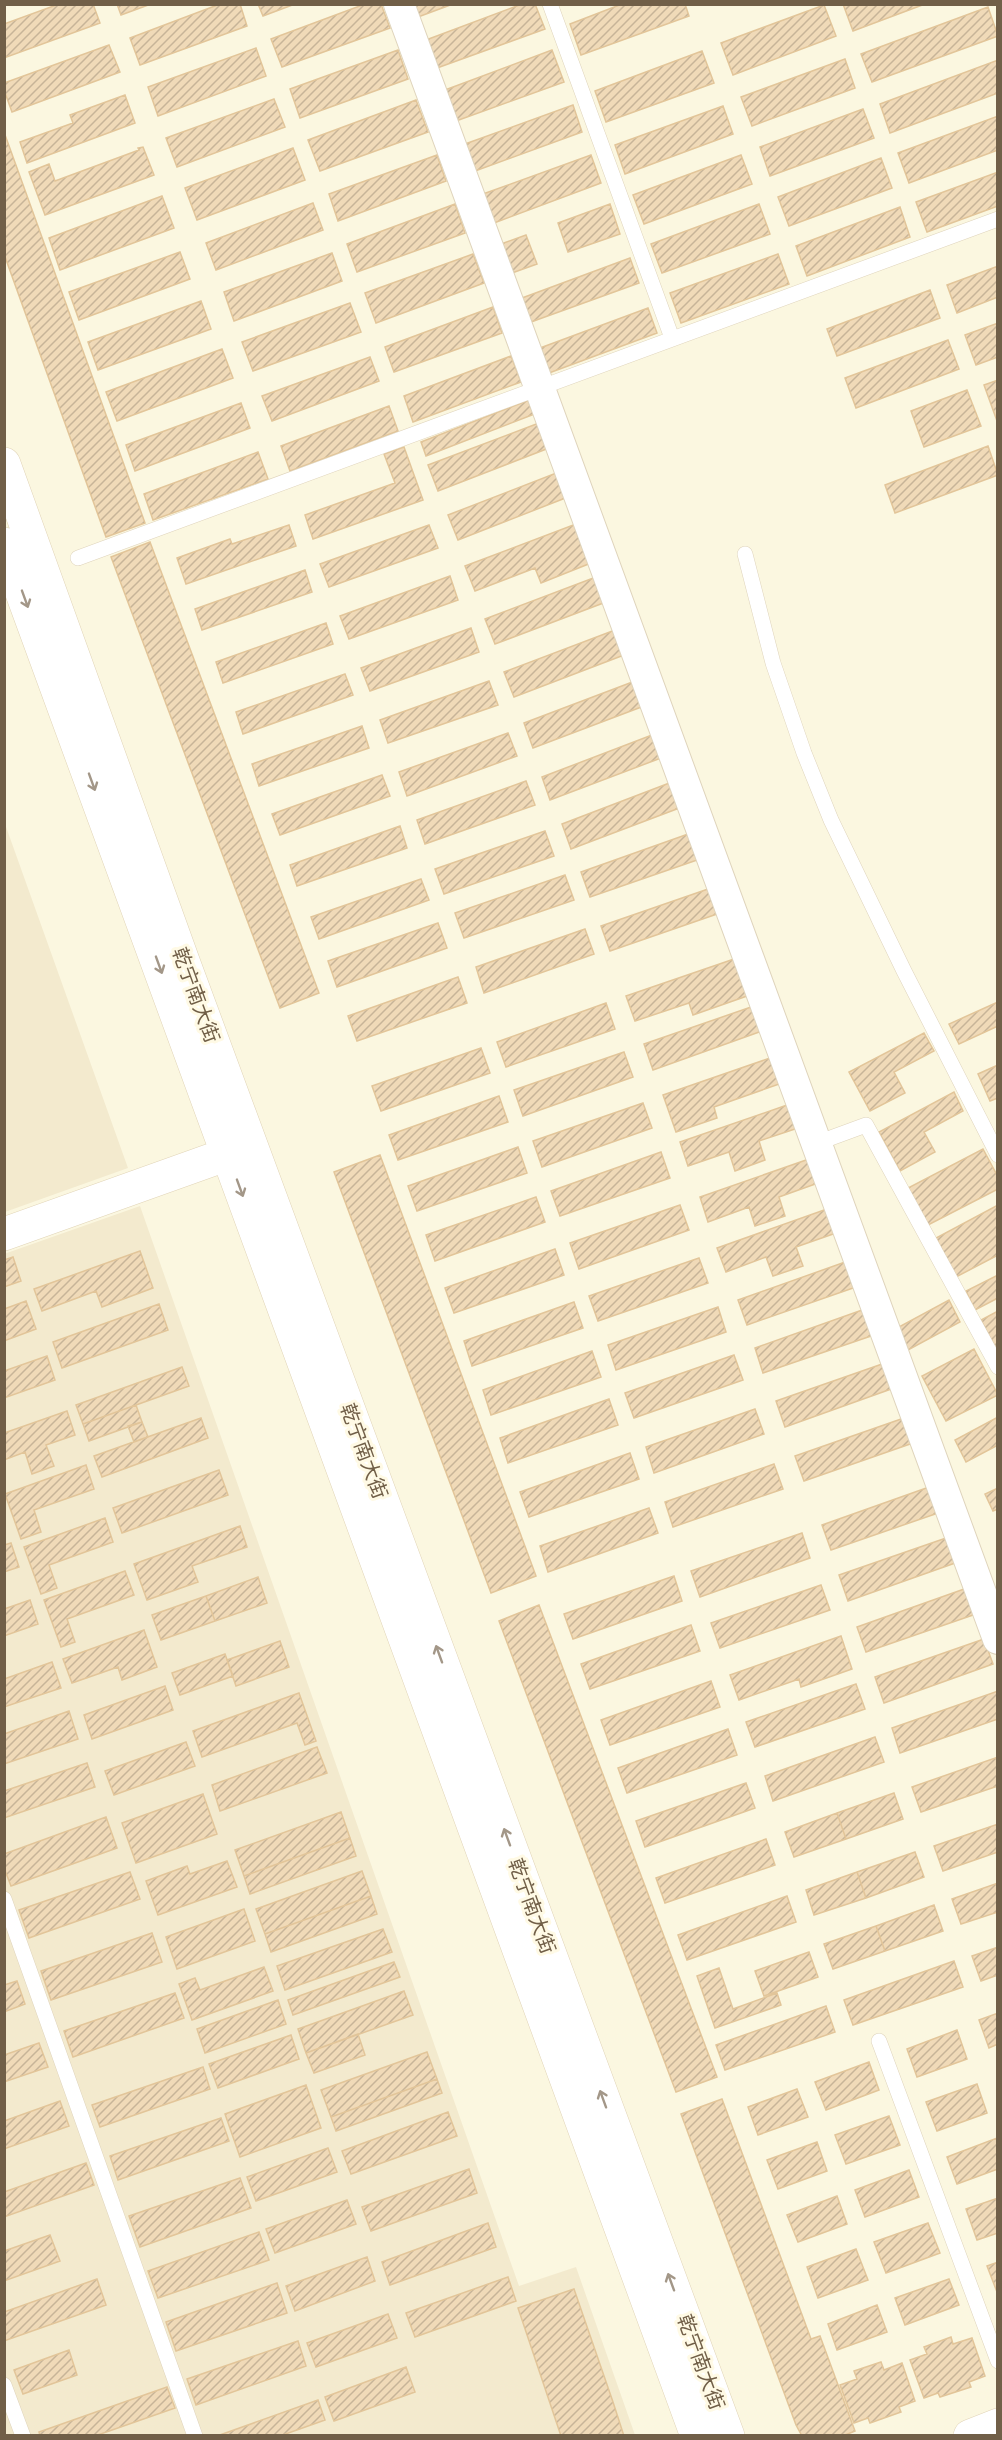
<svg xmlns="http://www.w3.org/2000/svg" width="1002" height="2440" font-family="'DejaVu Sans','Noto Sans SC',sans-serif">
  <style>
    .residential { fill: #f3eace }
    .building { fill: url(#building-hatch); stroke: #e2c599; stroke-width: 1.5 }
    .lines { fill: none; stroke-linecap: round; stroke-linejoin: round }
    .lane-casing { stroke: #dfd4bc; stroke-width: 16 }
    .street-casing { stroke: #dfd4bc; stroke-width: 32 }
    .secondary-casing { stroke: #e1d4b7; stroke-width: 34 }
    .lane { stroke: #fff; stroke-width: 15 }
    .street { stroke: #fff; stroke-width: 30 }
    .secondary { stroke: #fff; stroke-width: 33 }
    .oneway { stroke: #a39788 }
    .labels { text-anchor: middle; stroke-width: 6; stroke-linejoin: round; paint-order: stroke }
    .street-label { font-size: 20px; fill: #715f48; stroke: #fffae5 }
  </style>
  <defs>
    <pattern id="building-hatch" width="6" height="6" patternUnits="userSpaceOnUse" patternTransform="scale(1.5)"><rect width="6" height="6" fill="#f0dab8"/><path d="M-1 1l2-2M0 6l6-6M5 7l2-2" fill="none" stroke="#c7b498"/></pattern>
  </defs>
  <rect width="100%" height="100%" fill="#fbf7e0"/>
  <!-- residential -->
  <path class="residential" d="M 5,824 L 128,1168 L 5,1212 L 4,1212 Z
    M 140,1206 L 519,2286 L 576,2267 L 635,2435 L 5,2435 L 4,1254 Z"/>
  <!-- building -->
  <path class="building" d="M 59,4 L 93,4 L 100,23 L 4,58 L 4,24 Z
    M 117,4 L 151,4 L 121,15 Z
    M 220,4 L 240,4 L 247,26 L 140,65 L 130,38 Z
    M 258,4 L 295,4 L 263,16 Z
    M 365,4 L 381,4 L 390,28 L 282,67 L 271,39 Z
    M 413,4 L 453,4 L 418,17 Z
    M 522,4 L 535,4 L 545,29 L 437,68 L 426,40 Z
    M 622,4 L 685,4 L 689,16 L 581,55 L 570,24 Z
    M 843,4 L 925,4 L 853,31 Z
    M 824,5 L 836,36 L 733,75 L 721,43 Z
    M 988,7 L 998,36 L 872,82 L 861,54 Z
    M 109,45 L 120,72 L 12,112 L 4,90 L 4,83 Z
    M 256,48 L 266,76 L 158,116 L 148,87 Z
    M 398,50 L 408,79 L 300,118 L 290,89 Z
    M 552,50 L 564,82 L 456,121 L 445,90 Z
    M 702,51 L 714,83 L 606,122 L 595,91 Z
    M 845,59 L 855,88 L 752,126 L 741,97 Z
    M 998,60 L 998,93 L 890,133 L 880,104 Z
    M 125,95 L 135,123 L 27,163 L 20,142 L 73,123 L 70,115 Z
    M 274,99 L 285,127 L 177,167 L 166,138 Z
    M 416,100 L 428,132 L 320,171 L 308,140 Z
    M 573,105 L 582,132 L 475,171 L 465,144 Z
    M 723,106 L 733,134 L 625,174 L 615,145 Z
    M 863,109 L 874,138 L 770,176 L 760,147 Z
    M 998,116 L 998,150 L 909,183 L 898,153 Z
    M 4,132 L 145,523 L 106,537 L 4,254 Z
    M 143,147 L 154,175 L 45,215 L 29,172 L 49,164 L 55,181 L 139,150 L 138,148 Z
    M 293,148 L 305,180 L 197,220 L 185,188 Z
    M 437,155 L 446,181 L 338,221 L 329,194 Z
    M 591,155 L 601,183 L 494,223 L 483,194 Z
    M 741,155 L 752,184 L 644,224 L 633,195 Z
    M 881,158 L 892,188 L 789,226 L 778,197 Z
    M 998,172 L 998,206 L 927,232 L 916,202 Z
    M 162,196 L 174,228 L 60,270 L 49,238 Z
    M 313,203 L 323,230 L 216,270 L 206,243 Z
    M 455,204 L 465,233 L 357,272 L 347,244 Z
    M 610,204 L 620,234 L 568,252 L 558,223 Z
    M 759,204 L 770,234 L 662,273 L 651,244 Z
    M 900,207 L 910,237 L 807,276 L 796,246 Z
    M 526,235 L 537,264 L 512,273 L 501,244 Z
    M 180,252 L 190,279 L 79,320 L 69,292 Z
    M 332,253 L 342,281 L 234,321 L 224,292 Z
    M 473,254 L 484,283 L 376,323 L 365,293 Z
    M 778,254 L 789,284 L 681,323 L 670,293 Z
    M 630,258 L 639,283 L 531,322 L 522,298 Z
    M 998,266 L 998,297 L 957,313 L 947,285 Z
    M 930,290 L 940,318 L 837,356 L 827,329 Z
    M 201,301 L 211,329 L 98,370 L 88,342 Z
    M 350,303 L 361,332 L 253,371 L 242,342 Z
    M 493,307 L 502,333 L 394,372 L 385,347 Z
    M 648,308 L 657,333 L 549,373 L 540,348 Z
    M 998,323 L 998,357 L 976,365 L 965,335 Z
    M 948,340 L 959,369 L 856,408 L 845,378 Z
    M 222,349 L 233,378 L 117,421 L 106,392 Z
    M 511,356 L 521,382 L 413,422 L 404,396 Z
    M 370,357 L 379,381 L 272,421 L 262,396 Z
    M 998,380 L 998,421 L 997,421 L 984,385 Z
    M 967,390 L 981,426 L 924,447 L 911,411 Z
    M 532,399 L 537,413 L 426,456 L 421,442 Z
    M 241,403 L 250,428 L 135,471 L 126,445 Z
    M 389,406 L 398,431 L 290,471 L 281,446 Z
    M 539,423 L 549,448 L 438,491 L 428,465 Z
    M 988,446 L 998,475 L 895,513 L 885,485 Z
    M 404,447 L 423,500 L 313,539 L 305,515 L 395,483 L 384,454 Z
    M 258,452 L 268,479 L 153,520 L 144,494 Z
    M 559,472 L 568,497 L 458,540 L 448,515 Z
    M 576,524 L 591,563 L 541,583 L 535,568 L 475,591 L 465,566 Z
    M 289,525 L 296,546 L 186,584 L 177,558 L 230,539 L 232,544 Z
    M 429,525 L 438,548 L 329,587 L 320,564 Z
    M 150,542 L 319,993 L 280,1008 L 111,557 Z
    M 305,570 L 312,592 L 202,630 L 195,609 Z
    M 450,576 L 458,600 L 349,639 L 340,616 Z
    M 596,577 L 606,602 L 495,644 L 485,619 Z
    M 326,623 L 333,644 L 223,683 L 216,662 Z
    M 471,628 L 479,652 L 370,691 L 361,668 Z
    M 615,630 L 624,655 L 514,697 L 504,672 Z
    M 345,674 L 353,695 L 243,734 L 236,712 Z
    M 489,681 L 498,705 L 388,743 L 380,720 Z
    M 635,681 L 644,706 L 533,748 L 524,723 Z
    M 362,726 L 369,748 L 259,786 L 252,764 Z
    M 508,733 L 517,756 L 407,796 L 399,772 Z
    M 652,735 L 661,758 L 550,800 L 542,777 Z
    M 382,775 L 390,796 L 280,835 L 272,814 Z
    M 526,781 L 535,805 L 425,844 L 417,820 Z
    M 672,782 L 682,807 L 571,849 L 562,824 Z
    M 400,826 L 407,848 L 297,886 L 290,865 Z
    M 545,831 L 554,856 L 444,894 L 435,869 Z
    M 691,833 L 700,859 L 590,897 L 581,872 Z
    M 565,875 L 574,900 L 464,938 L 455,913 Z
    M 421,879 L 429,900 L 319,939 L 311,917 Z
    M 711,888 L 720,913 L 610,951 L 601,926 Z
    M 438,923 L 447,948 L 337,987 L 328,961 Z
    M 585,929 L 594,954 L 484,993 L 476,967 Z
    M 737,958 L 750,995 L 693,1015 L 689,1003 L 635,1021 L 626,996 Z
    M 458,977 L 467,1003 L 357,1041 L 348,1016 Z
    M 998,1002 L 998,1026 L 959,1044 L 949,1024 Z
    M 606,1003 L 615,1029 L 506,1067 L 497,1042 Z
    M 754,1006 L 762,1031 L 653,1070 L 644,1044 Z
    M 924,1033 L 934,1051 L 894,1072 L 905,1093 L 870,1111 L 849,1072 Z
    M 481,1048 L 490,1073 L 381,1111 L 372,1086 Z
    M 624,1052 L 633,1077 L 523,1116 L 514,1090 Z
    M 773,1057 L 782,1083 L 714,1107 L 717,1118 L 676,1132 L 663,1095 Z
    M 998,1065 L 998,1098 L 990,1101 L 978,1074 Z
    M 954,1092 L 963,1111 L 924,1132 L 935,1152 L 900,1171 L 879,1132 Z
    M 499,1096 L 508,1122 L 398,1160 L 389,1135 Z
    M 643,1103 L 652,1128 L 542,1167 L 533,1141 Z
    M 790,1104 L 798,1128 L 759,1141 L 765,1160 L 735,1171 L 729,1152 L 688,1166 L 680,1142 Z
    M 518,1147 L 527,1173 L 417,1211 L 408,1186 Z
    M 983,1149 L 998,1177 L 998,1189 L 928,1225 L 908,1188 Z
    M 661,1152 L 670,1178 L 560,1216 L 551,1191 Z
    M 380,1155 L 536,1576 L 491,1593 L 334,1172 Z
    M 809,1159 L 818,1183 L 779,1197 L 785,1216 L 755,1226 L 749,1207 L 708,1222 L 700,1197 Z
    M 536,1197 L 545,1222 L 435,1261 L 426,1235 Z
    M 680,1205 L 689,1230 L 579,1269 L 570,1243 Z
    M 998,1205 L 998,1255 L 956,1277 L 936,1238 Z
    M 827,1209 L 836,1233 L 796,1247 L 803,1266 L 773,1276 L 766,1257 L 726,1272 L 717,1248 Z
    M 555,1249 L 564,1275 L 454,1313 L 445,1288 Z
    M 140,1251 L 153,1288 L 102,1307 L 96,1291 L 42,1311 L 34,1289 Z
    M 13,1257 L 21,1281 L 4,1287 L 4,1260 Z
    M 699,1258 L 708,1283 L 598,1321 L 589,1296 Z
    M 848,1261 L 856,1287 L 747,1325 L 738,1300 Z
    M 998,1275 L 998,1298 L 975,1310 L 966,1291 Z
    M 949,1300 L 960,1322 L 908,1350 L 897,1328 Z
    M 26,1301 L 36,1329 L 4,1341 L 4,1309 Z
    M 574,1302 L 583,1328 L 472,1366 L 464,1341 Z
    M 159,1304 L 168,1330 L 62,1368 L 53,1342 Z
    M 718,1307 L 726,1332 L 616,1370 L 608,1345 Z
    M 865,1309 L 874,1335 L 763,1373 L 755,1348 Z
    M 998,1311 L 998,1353 L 981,1320 Z
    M 974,1349 L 998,1395 L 946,1421 L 922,1376 Z
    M 592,1351 L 601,1377 L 491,1415 L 483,1390 Z
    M 734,1355 L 743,1380 L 634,1418 L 625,1393 Z
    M 47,1356 L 55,1380 L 4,1398 L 4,1371 Z
    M 885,1363 L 894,1388 L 785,1427 L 776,1401 Z
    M 182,1367 L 189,1386 L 83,1424 L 76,1405 Z
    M 609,1399 L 618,1425 L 508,1463 L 500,1438 Z
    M 136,1405 L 142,1422 L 89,1441 L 83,1424 Z
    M 755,1409 L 764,1434 L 654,1473 L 646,1447 Z
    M 67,1411 L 75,1435 L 46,1445 L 54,1466 L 32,1474 L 25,1452 L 4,1460 L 4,1433 Z
    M 998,1417 L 998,1445 L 966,1462 L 955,1440 Z
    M 201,1418 L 208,1438 L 102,1477 L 94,1456 Z
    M 904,1418 L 913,1443 L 804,1481 L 795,1456 Z
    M 142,1422 L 148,1437 L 134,1442 L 128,1426 Z
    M 630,1453 L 639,1479 L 529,1517 L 520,1492 Z
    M 774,1464 L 783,1489 L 673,1527 L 665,1502 Z
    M 86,1465 L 94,1489 L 34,1510 L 41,1532 L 21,1539 L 5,1494 Z
    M 219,1470 L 228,1495 L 122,1533 L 113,1508 Z
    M 932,1486 L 941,1512 L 831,1550 L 822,1525 Z
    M 998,1488 L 998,1509 L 993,1511 L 985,1494 Z
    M 649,1508 L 658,1533 L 548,1572 L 540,1546 Z
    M 105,1518 L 113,1542 L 49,1565 L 57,1588 L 41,1594 L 24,1547 Z
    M 240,1526 L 247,1547 L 192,1566 L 198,1582 L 147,1600 L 134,1564 Z
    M 802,1533 L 810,1558 L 700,1597 L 691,1571 Z
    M 949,1537 L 958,1562 L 848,1601 L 839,1575 Z
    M 11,1543 L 19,1567 L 4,1572 L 4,1545 Z
    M 125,1571 L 134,1595 L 67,1619 L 75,1642 L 61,1647 L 44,1600 Z
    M 674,1576 L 682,1601 L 573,1639 L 564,1614 Z
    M 258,1577 L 267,1603 L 215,1621 L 206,1596 Z
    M 821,1585 L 830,1610 L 720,1648 L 711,1623 Z
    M 967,1588 L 976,1614 L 866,1652 L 857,1627 Z
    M 206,1596 L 215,1621 L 161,1640 L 152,1615 Z
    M 30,1600 L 38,1624 L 4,1636 L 4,1609 Z
    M 539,1605 L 717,2077 L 676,2092 L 499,1621 Z
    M 691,1625 L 700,1651 L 590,1689 L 581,1664 Z
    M 144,1630 L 157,1667 L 122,1680 L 118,1667 L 72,1683 L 63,1659 Z
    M 841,1636 L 852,1669 L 801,1687 L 799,1679 L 739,1700 L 730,1675 Z
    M 984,1639 L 993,1664 L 884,1703 L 875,1677 Z
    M 280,1641 L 289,1667 L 236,1686 L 227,1660 Z
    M 225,1654 L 233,1676 L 180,1695 L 172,1673 Z
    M 52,1662 L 61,1688 L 4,1707 L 4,1679 Z
    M 711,1681 L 720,1707 L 610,1745 L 601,1720 Z
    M 856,1684 L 865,1709 L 755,1747 L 746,1722 Z
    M 165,1686 L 173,1710 L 92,1739 L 84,1715 Z
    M 998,1691 L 998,1719 L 900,1753 L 892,1728 Z
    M 299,1693 L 316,1741 L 305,1745 L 297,1723 L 202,1757 L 193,1731 Z
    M 69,1711 L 78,1739 L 4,1764 L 4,1734 Z
    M 728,1729 L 737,1755 L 627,1793 L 618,1768 Z
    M 875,1737 L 884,1762 L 773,1801 L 765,1776 Z
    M 186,1742 L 195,1766 L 114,1795 L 105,1771 Z
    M 317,1747 L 327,1773 L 220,1811 L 212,1785 Z
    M 998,1757 L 998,1786 L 921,1812 L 912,1787 Z
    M 87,1763 L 95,1787 L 4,1818 L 4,1791 Z
    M 746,1783 L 755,1808 L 645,1847 L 636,1821 Z
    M 894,1793 L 903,1819 L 846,1839 L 837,1813 Z
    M 203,1794 L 217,1834 L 136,1863 L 122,1823 Z
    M 341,1812 L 350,1838 L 244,1876 L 235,1850 Z
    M 837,1813 L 846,1839 L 794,1857 L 785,1832 Z
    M 106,1817 L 117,1848 L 11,1886 L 4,1868 L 4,1854 Z
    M 998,1824 L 998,1852 L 943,1871 L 934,1846 Z
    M 350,1838 L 356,1856 L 250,1894 L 244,1876 Z
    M 766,1839 L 775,1865 L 665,1903 L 656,1878 Z
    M 915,1852 L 924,1877 L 866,1898 L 857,1872 Z
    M 227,1861 L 237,1887 L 158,1915 L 146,1881 L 187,1866 L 190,1874 Z
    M 362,1871 L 371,1896 L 265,1934 L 256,1909 Z
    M 130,1872 L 140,1899 L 29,1938 L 19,1910 Z
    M 857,1872 L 866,1898 L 814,1915 L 806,1890 Z
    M 998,1883 L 998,1912 L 961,1924 L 952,1899 Z
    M 371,1896 L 377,1914 L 271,1952 L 265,1934 Z
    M 787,1896 L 796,1922 L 687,1960 L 678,1935 Z
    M 934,1905 L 943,1931 L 885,1951 L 876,1926 Z
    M 244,1909 L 255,1941 L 177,1969 L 166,1937 Z
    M 876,1926 L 885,1951 L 833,1969 L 824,1944 Z
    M 383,1929 L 392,1952 L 285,1990 L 277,1966 Z
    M 152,1933 L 162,1962 L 51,2000 L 41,1971 Z
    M 998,1947 L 998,1975 L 981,1981 L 972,1956 Z
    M 809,1952 L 818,1977 L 764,1996 L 755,1971 Z
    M 954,1961 L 963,1987 L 853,2025 L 844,2000 Z
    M 394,1962 L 400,1977 L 293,2015 L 288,2000 Z
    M 264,1967 L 273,1991 L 192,2020 L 179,1984 L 195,1978 L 200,1990 Z
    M 719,1968 L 733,2009 L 777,1993 L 781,2005 L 715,2028 L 697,1976 Z
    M 17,1981 L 25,2004 L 4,2012 L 4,1985 Z
    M 404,1991 L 413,2015 L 306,2053 L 298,2029 Z
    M 175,1993 L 184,2018 L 73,2057 L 64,2031 Z
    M 278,2000 L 286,2024 L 205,2053 L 197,2029 Z
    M 826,2006 L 835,2032 L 725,2070 L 716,2045 Z
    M 998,2013 L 998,2044 L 989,2048 L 979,2020 Z
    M 957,2030 L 967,2059 L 917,2077 L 907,2049 Z
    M 358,2034 L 365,2055 L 314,2073 L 306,2053 Z
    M 291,2035 L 299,2059 L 218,2088 L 209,2064 Z
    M 39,2043 L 48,2067 L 4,2082 L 4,2055 Z
    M 427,2052 L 437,2079 L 331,2117 L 321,2090 Z
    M 869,2062 L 879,2090 L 826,2110 L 815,2082 Z
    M 203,2067 L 210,2089 L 100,2127 L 92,2105 Z
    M 437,2079 L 442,2093 L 336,2131 L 331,2117 Z
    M 977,2084 L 987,2113 L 937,2131 L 926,2102 Z
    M 306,2085 L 321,2128 L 240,2157 L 225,2114 Z
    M 797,2089 L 808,2117 L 758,2135 L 748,2107 Z
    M 722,2099 L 811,2339 L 820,2336 L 855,2431 L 843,2436 L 802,2436 L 796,2425 L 681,2114 Z
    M 60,2101 L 69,2126 L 4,2149 L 4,2121 Z
    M 448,2112 L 457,2136 L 351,2174 L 342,2151 Z
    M 889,2116 L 900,2145 L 846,2164 L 835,2135 Z
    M 221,2118 L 229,2141 L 118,2180 L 110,2156 Z
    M 997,2138 L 998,2169 L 957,2184 L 947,2157 Z
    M 817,2142 L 827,2171 L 778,2189 L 767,2160 Z
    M 328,2148 L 337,2172 L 256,2201 L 247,2177 Z
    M 86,2163 L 94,2185 L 4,2217 L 4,2192 Z
    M 469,2169 L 477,2193 L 371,2231 L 362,2207 Z
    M 909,2170 L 919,2197 L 865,2217 L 855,2190 Z
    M 240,2178 L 251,2208 L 140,2247 L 129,2216 Z
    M 837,2196 L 847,2224 L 798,2242 L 787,2215 Z
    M 998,2198 L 998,2233 L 977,2240 L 966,2209 Z
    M 347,2200 L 356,2224 L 275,2253 L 266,2229 Z
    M 488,2223 L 496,2247 L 390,2285 L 382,2262 Z
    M 928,2223 L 940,2253 L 886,2273 L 874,2242 Z
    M 259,2232 L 269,2260 L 158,2298 L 148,2271 Z
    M 50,2235 L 60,2261 L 4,2281 L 4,2251 Z
    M 856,2249 L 868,2280 L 818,2298 L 807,2267 Z
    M 367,2257 L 375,2281 L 295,2311 L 286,2286 Z
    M 998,2262 L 998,2292 L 997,2292 L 987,2266 Z
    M 508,2277 L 516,2301 L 415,2337 L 406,2313 Z
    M 97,2279 L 106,2305 L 4,2341 L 4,2312 Z
    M 949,2279 L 959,2305 L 905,2325 L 895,2298 Z
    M 277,2283 L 287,2313 L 176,2351 L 166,2322 Z
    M 574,2289 L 613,2402 L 624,2436 L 561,2436 L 518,2308 Z
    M 877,2305 L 887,2332 L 837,2350 L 828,2324 Z
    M 388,2314 L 397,2338 L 316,2367 L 307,2343 Z
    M 951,2337 L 953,2344 L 972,2338 L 985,2376 L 969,2382 L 971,2387 L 940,2397 L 938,2393 L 924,2398 L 910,2360 L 927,2354 L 924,2347 Z
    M 298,2341 L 306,2366 L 196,2405 L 187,2379 Z
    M 69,2350 L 77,2375 L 23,2394 L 14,2370 Z
    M 881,2362 L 884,2370 L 902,2363 L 915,2401 L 899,2407 L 901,2412 L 870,2423 L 868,2418 L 854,2423 L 840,2385 L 857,2379 L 854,2371 Z
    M 406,2367 L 415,2392 L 334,2421 L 325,2397 Z
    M 167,2387 L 175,2408 L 95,2436 L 40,2436 L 39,2432 Z
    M 318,2400 L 325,2420 L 280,2436 L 217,2436 Z"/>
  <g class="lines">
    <!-- lane casing -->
    <g class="lane-casing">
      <path id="lane" d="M 550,4 L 672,338
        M 745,554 L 773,663 L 804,753 L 831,820 L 904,971 L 998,1155
        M 78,558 L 998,219
        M 817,1143 L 866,1125 L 998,1367
        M 4,1899 L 195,2436
        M 879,2041 L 998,2361
        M 4,2385 L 23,2436"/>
    </g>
    <!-- street casing -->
    <g class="street-casing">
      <path id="street" d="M 399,4 L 998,1639"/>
    </g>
    <!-- secondary casing -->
    <g class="secondary-casing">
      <path id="secondary" d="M 4,464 L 183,961 L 728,2436
        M 4,544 L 697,2436
        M 4,1234 L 228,1154
        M 970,2436 L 998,2425"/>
    </g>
    <!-- lane -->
    <use href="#lane" class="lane"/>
    <!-- street -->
    <use href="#street" class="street"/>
    <!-- secondary -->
    <use href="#secondary" class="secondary"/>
  </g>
  <!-- one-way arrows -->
  <defs><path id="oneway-shaft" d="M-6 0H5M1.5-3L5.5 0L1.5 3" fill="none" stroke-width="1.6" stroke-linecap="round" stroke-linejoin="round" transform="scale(1.5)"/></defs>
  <g class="oneway">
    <use href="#oneway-shaft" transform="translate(25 599) rotate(70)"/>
    <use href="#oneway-shaft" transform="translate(92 782) rotate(70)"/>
    <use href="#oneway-shaft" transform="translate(159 965) rotate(70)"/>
    <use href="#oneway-shaft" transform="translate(240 1188) rotate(70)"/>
    <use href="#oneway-shaft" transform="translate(439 1654) rotate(-110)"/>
    <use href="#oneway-shaft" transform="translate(507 1837) rotate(-110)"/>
    <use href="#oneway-shaft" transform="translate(603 2099) rotate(-110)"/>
    <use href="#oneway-shaft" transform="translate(671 2282) rotate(-110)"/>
  </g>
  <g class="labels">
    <!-- street labels -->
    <g class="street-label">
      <text transform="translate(196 995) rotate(70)" y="7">乾宁南大街</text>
      <text transform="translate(364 1451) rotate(70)" y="7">乾宁南大街</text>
      <text transform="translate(532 1906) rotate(70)" y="7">乾宁南大街</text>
      <text transform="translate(701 2362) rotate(70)" y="7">乾宁南大街</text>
    </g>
  </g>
  <!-- border -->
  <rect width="1002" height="2440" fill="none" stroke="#715f48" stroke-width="12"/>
</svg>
